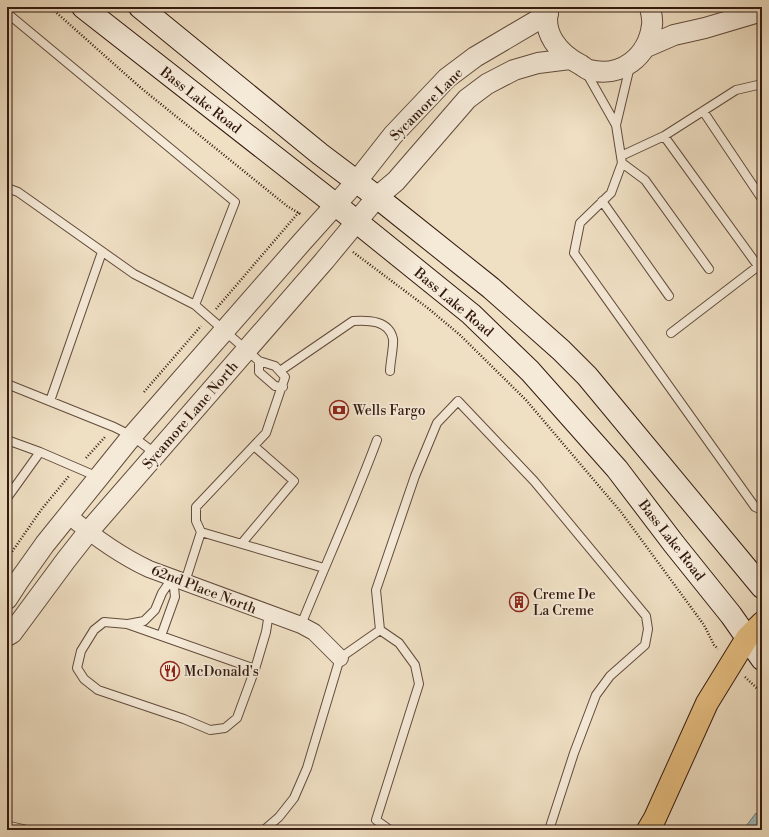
<svg xmlns="http://www.w3.org/2000/svg" width="769" height="837" font-family="'Libre Bodoni',serif">
  <style>
    .water { fill: #9dbabc; stroke: #737a77 }
    .lines { fill: none; stroke-linecap: round; stroke-linejoin: round }
    .service-casing { stroke: #624b3c; stroke-width: 10 }
    .minor-casing { stroke: #624b3c; stroke-width: 18 }
    .tertiary-casing { stroke: #624b3c; stroke-width: 22 }
    .secondary-casing { stroke: #331a0f; stroke-width: 24 }
    .motorway-casing { stroke: #331a0f; stroke-width: 24 }
    .path { stroke: #331a0f; stroke-width: 2.5; stroke-dasharray: 1 2; stroke-linecap: butt }
    .service { stroke: #f5ead8; stroke-width: 8 }
    .minor { stroke: #f5ead8; stroke-width: 16 }
    .tertiary { stroke: #f5ead8; stroke-width: 20 }
    .secondary { stroke: #f5ead8; stroke-width: 22 }
    .motorway { stroke: #e8c082; stroke-width: 22 }
    .labels { text-anchor: middle; stroke-width: 3.5; stroke-linejoin: round; paint-order: stroke }
    .street-label { font-size: 14px; fill: #331a0f; stroke: #f5ead8 }
    .poi-label { font-size: 14px; fill: #331a0f; stroke: #f5ead8; text-anchor: start }
  </style>
  <rect width="100%" height="100%" fill="#efdfc3"/>
  <filter id="stains"><feTurbulence type="fractalNoise" baseFrequency=".005" numOctaves="4"/><feColorMatrix values="0 0 0 0 .2 0 0 0 0 .09 0 0 0 0 .02 0 0 0 .5 -.17"/></filter>
  <radialGradient id="worn" r=".72"><stop offset=".6" stop-color="#630" stop-opacity="0"/><stop offset="1" stop-color="#630" stop-opacity=".3"/></radialGradient>
  <!-- water -->
  <path class="water" d="M 756,813 L 762,822 L 762,830 L 743,830 Z"/>
  <g class="lines">
    <!-- service casing -->
    <g class="service-casing">
      <path id="service" d="M 7,13 L 235,202 L 195,305
        M 586,72 L 616,125 L 622,163 L 611,193 L 580,223 L 574,253 L 755,507 L 762,510
        M 703,111 L 762,199
        M 616,125 L 630,66
        M 664,136 L 736,90 L 762,84
        M 621,156 L 664,136 L 758,266
        M 622,163 L 645,180 L 709,269
        M 7,188 L 18,192 L 134,274 L 195,305 L 259,361 L 275,366 L 285,377 L 266,433 L 196,507 L 196,521 L 201,532 L 185,582
        M 602,201 L 669,296
        M 671,333 L 761,264
        M 259,361 L 259,372 L 275,386 L 283,387
        M 280,371 L 353,321 C 368,320 389,320 393,339 C 394,346 390,363 390,371
        M 7,384 L 114,427 L 132,436 L 156,454
        M 50,401 L 102,252
        M 7,440 L 40,452 L 98,477
        M 7,498 L 40,452
        M 201,532 L 324,568
        M 242,543 L 294,481 L 254,446
        M 128,624 L 144,621 L 155,610 L 162,593 L 173,577
        M 301,625 C 326,563 354,502 377,440
        M 161,636 L 175,597 L 173,577
        M 255,669 L 127,624 L 104,622 L 94,630 L 81,651 L 77,668 L 84,679 L 98,690 L 184,719 L 210,730 L 225,728 L 237,718 L 255,669 L 266,632 L 269,613
        M 7,830 L 10,826 L 27,830
        M 264,830 L 279,817 L 294,798 L 307,768 L 340,658 L 380,630
        M 390,830 L 376,820 L 419,684 L 415,665 L 399,643 L 380,630 L 376,590 L 415,476 L 437,423 L 458,401 L 534,481 L 646,616 L 648,629 L 645,645 L 610,676 L 596,695 L 574,753 L 549,830"/>
    </g>
    <!-- minor casing -->
    <g class="minor-casing">
      <path id="minor" d="M 68,515 C 93,536 119,555 149,569 L 301,625 L 314,632 L 340,658"/>
    </g>
    <!-- tertiary casing -->
    <g class="tertiary-casing">
      <path id="tertiary" d="M 549,7 C 541,33 559,54 581,65 C 584,67 586,69 589,70 C 621,78 648,57 652,25 C 653,19 651,13 650,7
        M 644,48 L 674,35 L 705,28 L 762,11
        M 7,599 L 18,582 L 45,544 L 132,436 L 302,242 L 356,182 L 393,135 L 447,78 L 475,57 L 548,14
        M 7,636 L 12,633 L 66,560 L 88,532 L 324,261 L 377,197 L 396,181 L 467,99 L 487,84 L 514,70 L 538,63 L 570,59"/>
    </g>
    <!-- secondary casing -->
    <g class="secondary-casing">
      <path id="secondary" d="M 83,7 L 336,205 L 471,314 L 530,371 L 617,469 L 674,544 L 731,615 L 762,659
        M 140,7 L 320,154 L 377,197 L 491,288 L 561,350 L 587,376 L 762,587"/>
    </g>
    <!-- motorway casing -->
    <g class="motorway-casing">
      <path id="motorway" d="M 648,830 L 655,818 L 707,703 L 747,638 L 762,623"/>
    </g>
    <!-- path -->
    <path class="path" d="M 50,7 L 141,88 L 287,206 L 302,215
      M 353,252 L 429,309 L 460,335 L 526,400 L 621,512 L 704,625 L 714,645 L 718,649
      M 216,309 L 299,212
      M 144,392 L 201,326
      M 86,458 L 105,437
      M 7,559 L 41,510 L 69,476
      M 745,677 L 762,693"/>
    <!-- service -->
    <use href="#service" class="service"/>
    <!-- minor -->
    <use href="#minor" class="minor"/>
    <!-- tertiary -->
    <use href="#tertiary" class="tertiary"/>
    <!-- secondary -->
    <use href="#secondary" class="secondary"/>
    <!-- motorway -->
    <use href="#motorway" class="motorway"/>
  </g>
  <!-- icons -->
  <defs>
    <g id="bank-ring" transform="scale(1)"><circle r="9.5" fill="#f5ead8" stroke="#8f2418" stroke-width="1.5"/><path d="M-6-4H6V4H-6ZM0-2.3a2.3 2.3 0 1 0 0 4.6a2.3 2.3 0 1 0 0-4.6Z" fill="#8f2418"/></g>
    <g id="building-ring" transform="scale(1)"><circle r="9.5" fill="#f5ead8" stroke="#8f2418" stroke-width="1.5"/><path d="M-4-6H4V6H1V3H-1V6H-4ZM-2.5-4.3h1.7v1.8h-1.7ZM.8-4.3h1.7v1.8H.8ZM-2.5-1h1.7V.8h-1.7ZM.8-1h1.7V.8H.8Z" fill="#8f2418"/></g>
    <g id="restaurant-ring" transform="scale(1)"><circle r="9.5" fill="#f5ead8" stroke="#8f2418" stroke-width="1.5"/><path d="M-5-6h1v4h1v-4h1v4h1v-4h1v5L-1.5 .5V6h-2V.5L-5-1ZM5-6V6H3V1.5H1.5Q1.5-4 5-6Z" fill="#8f2418"/></g>
  </defs>
  <g fill-rule="evenodd">
    <use href="#bank-ring" x="339" y="410"/>
    <use href="#building-ring" x="519" y="602"/>
    <use href="#restaurant-ring" x="170" y="671"/>
  </g>
  <g class="labels">
    <!-- street labels -->
    <g class="street-label">
      <text transform="translate(201 100) rotate(38)" y="5">Bass Lake Road</text>
      <text transform="translate(426 104) rotate(-45)" y="5">Sycamore Lane</text>
      <text transform="translate(454 302) rotate(40)" y="5">Bass Lake Road</text>
      <text transform="translate(190 415) rotate(-49)" y="5">Sycamore Lane North</text>
      <text transform="translate(672 540) rotate(52)" y="5">Bass Lake Road</text>
      <text transform="translate(204 589) rotate(21)" y="5">62nd Place North</text>
    </g>
    <!-- poi labels -->
    <g class="poi-label">
      <text x="353" y="415">Wells Fargo</text>
      <text x="533" y="599">Creme De<tspan x="533" dy="16">La Creme</tspan></text>
      <text x="184" y="676">McDonald's</text>
    </g>
  </g>
  <!-- margin -->
  <rect width="769" height="837" fill="none" stroke="#efdfc3" stroke-width="24"/>
  <rect x="8" y="8" width="753" height="821" fill="none" stroke="#331a0f" stroke-width="2"/>
  <rect x="12" y="12" width="745" height="813" fill="none" stroke="#331a0f"/>
  <rect width="100%" height="100%" filter="url(#stains)"/>
  <rect width="100%" height="100%" fill="url(#worn)"/>
</svg>
